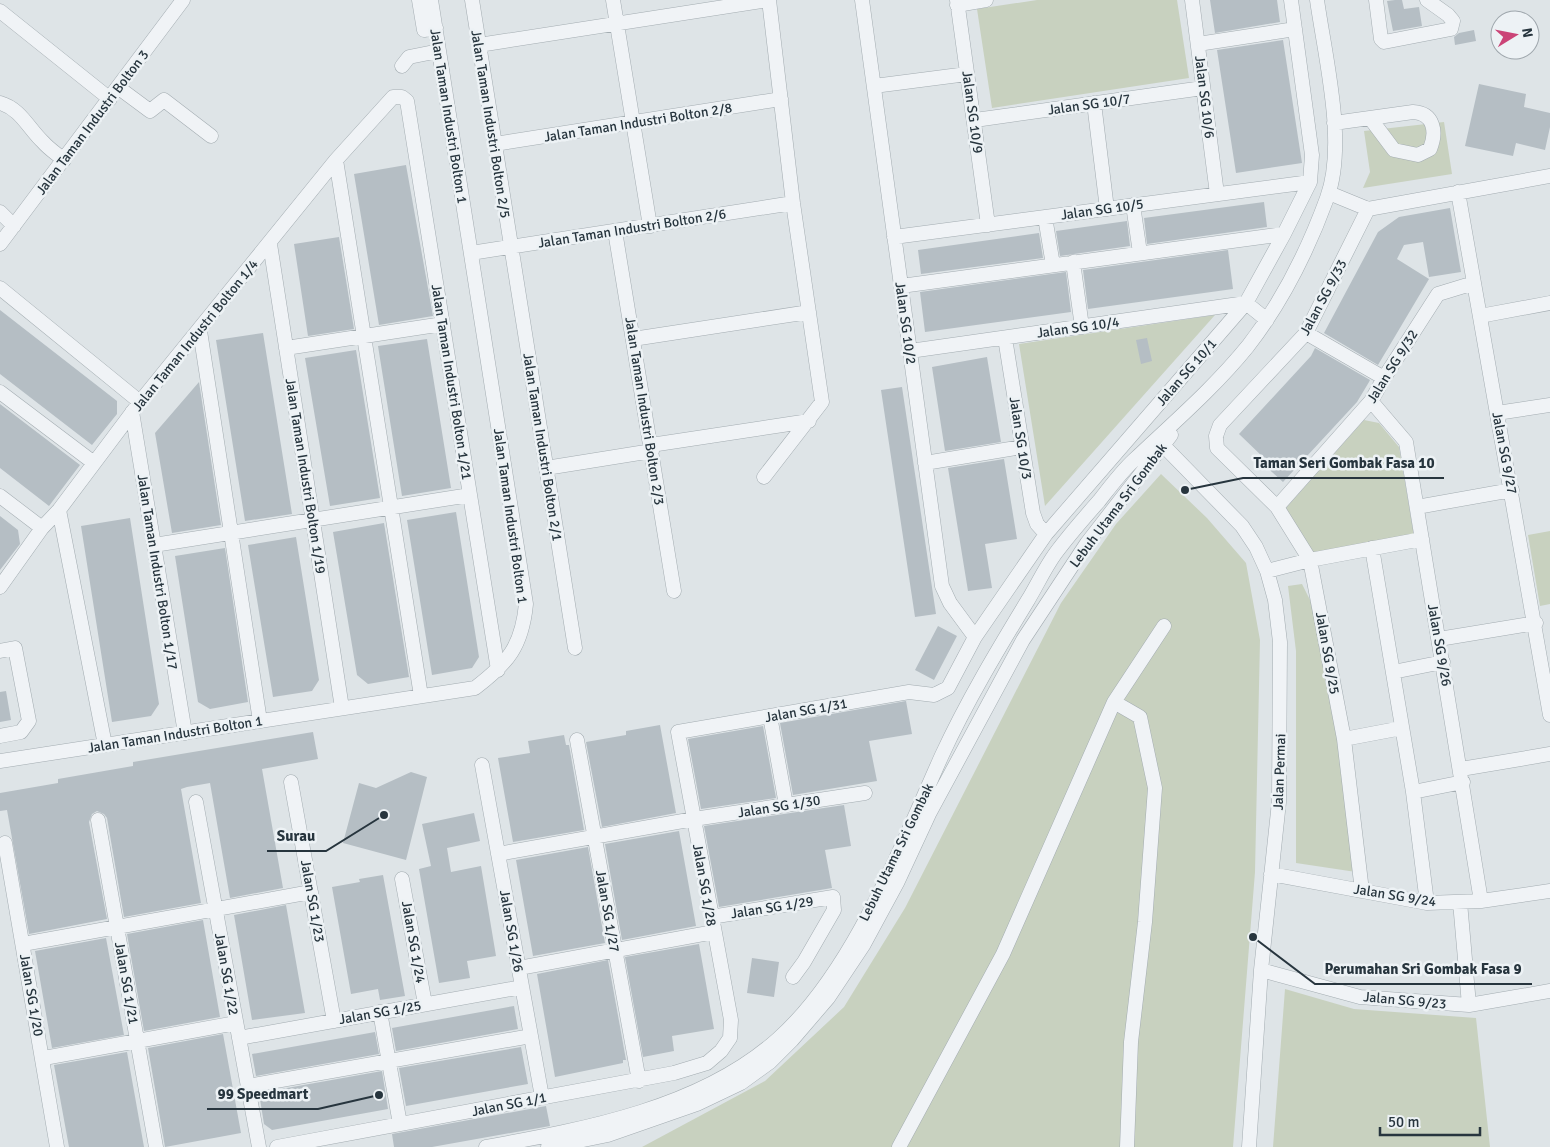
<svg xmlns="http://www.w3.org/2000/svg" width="1550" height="1147" font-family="Signika,sans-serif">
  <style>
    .green { fill: #c8d1bf }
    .building { fill: #b5bec4 }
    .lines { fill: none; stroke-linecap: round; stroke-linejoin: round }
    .minor-casing { stroke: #a3acb1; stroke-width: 15 }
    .minor { stroke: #f0f3f6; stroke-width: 14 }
    .labels { text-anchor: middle; stroke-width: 5; stroke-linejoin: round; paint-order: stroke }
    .street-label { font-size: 14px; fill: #27353e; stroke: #edf2f5 }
    .leader { fill: none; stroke: #27353e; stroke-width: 2 }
    .callout-dot { fill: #27353e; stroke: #edf2f5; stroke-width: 2 }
    .callout-label { font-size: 15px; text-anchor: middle; font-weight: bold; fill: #27353e; stroke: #edf2f5; stroke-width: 5; stroke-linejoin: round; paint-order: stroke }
  </style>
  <rect width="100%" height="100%" fill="#dee4e7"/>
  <!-- green -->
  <path class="green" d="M 1037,0 L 1177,0 L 1189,78 L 992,108 L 977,9 Z
    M 1444,122 L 1452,174 L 1363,188 L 1370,172 L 1364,131 Z
    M 1215,315 L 1045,506 L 1019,344 Z
    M 1364,420 L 1379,423 L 1399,447 L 1414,535 L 1312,555 L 1285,509 Z
    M 1161,474 L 1207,518 L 1246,563 L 1260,640 L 1255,872 L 1233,1147 L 642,1147 L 765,1081 L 844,1007 L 905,908 L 1061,603 L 1116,524 Z
    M 1550,531 L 1550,604 L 1540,606 L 1528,535 Z
    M 1302,584 L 1316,612 L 1346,783 L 1356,872 L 1296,863 L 1296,651 L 1288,586 Z
    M 1285,989 L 1354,1009 L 1476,1018 L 1490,1147 L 1273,1147 Z"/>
  <!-- building -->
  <path class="building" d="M 1210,0 L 1277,0 L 1280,22 L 1215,33 Z
    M 1395,0 L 1402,0 L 1404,9 L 1419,7 L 1422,26 L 1393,31 L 1387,1 Z
    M 1474,30 L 1476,41 L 1455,45 L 1454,37 L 1459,33 Z
    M 1283,40 L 1302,163 L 1236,173 L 1217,50 Z
    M 1479,84 L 1526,94 L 1524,107 L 1550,113 L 1550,127 L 1545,150 L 1516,143 L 1513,156 L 1465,146 Z
    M 406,165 L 433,316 L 379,325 L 354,174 Z
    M 1264,202 L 1267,227 L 1147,244 L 1144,218 Z
    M 1450,208 L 1461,272 L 1429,277 L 1423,242 L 1404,245 L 1397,259 L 1429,279 L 1378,365 L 1324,333 L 1378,232 L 1399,217 Z
    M 1127,221 L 1130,246 L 1060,256 L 1056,231 Z
    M 1039,233 L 1043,258 L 921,274 L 918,250 Z
    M 339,237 L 354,329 L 308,336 L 294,244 Z
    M 1228,250 L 1233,289 L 1088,309 L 1083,270 Z
    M 1066,272 L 1071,312 L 925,332 L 920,292 Z
    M 0,310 L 117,401 L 117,414 L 92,445 L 0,374 Z
    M 263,333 L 292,514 L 245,521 L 216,340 Z
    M 1147,338 L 1152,361 L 1141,364 L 1136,340 Z
    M 427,339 L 451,488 L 402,496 L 378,346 Z
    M 1315,348 L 1370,380 L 1369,382 L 1357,402 L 1283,482 L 1262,463 L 1265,459 L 1239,434 L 1311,356 Z
    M 356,350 L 380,498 L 330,506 L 305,358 Z
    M 987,357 L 1001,442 L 945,451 L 932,367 Z
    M 199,382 L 221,525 L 172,533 L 155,433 Z
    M 902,387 L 936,614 L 915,617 L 881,390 Z
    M 0,404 L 80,465 L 49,506 L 0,468 Z
    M 1004,459 L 1017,539 L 985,544 L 992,588 L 968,591 L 948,468 Z
    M 456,512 L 479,657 L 472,668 L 432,675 L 407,520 Z
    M 0,516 L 18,530 L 20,544 L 0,570 Z
    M 130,518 L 159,704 L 151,716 L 112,722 L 81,526 Z
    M 384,523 L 409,677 L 368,684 L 357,675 L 333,532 Z
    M 296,537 L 319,680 L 312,691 L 273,697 L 248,545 Z
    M 225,548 L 248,702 L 210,709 L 198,702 L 175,556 Z
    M 938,626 L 957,636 L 934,680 L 915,670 Z
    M 6,691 L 11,720 L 0,722 L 0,692 Z
    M 906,701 L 912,734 L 869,741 L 877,781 L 793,795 L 780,723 Z
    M 660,725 L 676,813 L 602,827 L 586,742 L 626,735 L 626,731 Z
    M 763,726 L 776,798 L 701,809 L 688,739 Z
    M 313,732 L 318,759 L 262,769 L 283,888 L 230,898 L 210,783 L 187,787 L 181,789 L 201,903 L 124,917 L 107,818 L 104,814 L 97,811 L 92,814 L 89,822 L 107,919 L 29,934 L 7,810 L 0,811 L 0,793 L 58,783 L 58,779 L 133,766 L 133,762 Z
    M 564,735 L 566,745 L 569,745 L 584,830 L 513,842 L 498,758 L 530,753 L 528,741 Z
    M 411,772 L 427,777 L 406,860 L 343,843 L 359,783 L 376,788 Z
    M 844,805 L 851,846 L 825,850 L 832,888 L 719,907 L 704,826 Z
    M 474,813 L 480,841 L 447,848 L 451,872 L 481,866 L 496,956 L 467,961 L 470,978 L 439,983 L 419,869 L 431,866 L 422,824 Z
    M 679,831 L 696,926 L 622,940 L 605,844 Z
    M 588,847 L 605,943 L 533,956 L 516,860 Z
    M 383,875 L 405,996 L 380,1000 L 378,989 L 351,994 L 332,887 L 360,882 L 359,879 Z
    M 286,905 L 305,1013 L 252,1020 L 234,915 Z
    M 203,920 L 220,1017 L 144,1031 L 127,934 Z
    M 106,938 L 124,1035 L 52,1048 L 35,951 Z
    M 699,944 L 714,1029 L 672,1036 L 674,1051 L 643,1057 L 625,957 Z
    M 752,958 L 779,962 L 774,997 L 747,993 Z
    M 608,960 L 626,1060 L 623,1060 L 623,1063 L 555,1077 L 537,974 Z
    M 514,1006 L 518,1029 L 396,1051 L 392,1028 Z
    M 375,1032 L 379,1054 L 256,1076 L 252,1054 Z
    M 223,1034 L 241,1133 L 165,1147 L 148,1048 Z
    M 521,1047 L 528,1084 L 406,1106 L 399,1068 Z
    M 127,1052 L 144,1147 L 69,1147 L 54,1065 Z
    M 382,1071 L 388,1109 L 272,1130 L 264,1124 L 259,1093 Z
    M 546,1106 L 550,1126 L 432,1147 L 394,1147 L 392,1134 Z"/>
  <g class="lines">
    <!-- minor casing -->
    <g class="minor-casing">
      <path id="minor" d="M 419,0 L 424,30 L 436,28
        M 472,0 L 575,648
        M 613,0 L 650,226
        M 862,0 L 942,586 L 950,603 L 975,637
        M 957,0 L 988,225
        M 1192,0 L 1217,194
        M 1376,0 L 1381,39 L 1384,42 L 1451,29 L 1453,21 L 1448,15 L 1427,0
        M 957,5 L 986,0
        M 0,11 L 110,99
        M 1198,44 L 1295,29
        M 479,45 L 769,0
        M 402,66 L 409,57 L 439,51
        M 874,86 L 967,74
        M 119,88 L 150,111 L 164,100 L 211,136
        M 0,103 C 21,109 28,128 43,142 C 49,149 57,154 64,160
        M 1094,103 L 1107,209
        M 975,120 L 1203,88
        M 1334,123 L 1413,112 C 1434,113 1437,132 1430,149 L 1418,155 L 1394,150 L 1370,118
        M 495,144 L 781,99
        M 336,160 L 421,696
        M 1458,192 L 1550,715
        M 1329,193 L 1368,209 L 1550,176
        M 1133,205 L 1140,253
        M 0,212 L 14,226
        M 1045,217 L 1053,265
        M 615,231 L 674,591
        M 894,237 L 1310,182
        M 0,244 L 183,0
        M 270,244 L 342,708
        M 471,253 L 793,203
        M 1073,262 L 1082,327
        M 901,286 L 1284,234
        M 0,288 L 140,402
        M 1480,316 L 1550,303
        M 200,331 L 260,721
        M 1306,333 L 1384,378
        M 1005,338 L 1033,513 L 1037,524 L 1046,534
        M 633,339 L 809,312
        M 286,348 L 443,324
        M 910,351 L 1246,303 L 1267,320
        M 0,392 L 94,463
        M 1371,401 L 1406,442 L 1481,901
        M 132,412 L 185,733
        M 1497,413 L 1550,405
        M 1157,439 L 1242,526 L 1256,547 L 1267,571 L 1275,600 L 1280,642 L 1279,802 L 1261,970 L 1249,1147
        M 651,445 L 809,421
        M 925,463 L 1022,447
        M 546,468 L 652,451
        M 764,477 L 822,402 L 793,203 L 769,0
        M 0,496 L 42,528
        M 1277,507 L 1371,401 L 1384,378 L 1438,294 L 1474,283
        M 1417,507 L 1512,490
        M 59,510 L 105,745
        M 154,545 L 470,495
        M 1372,548 L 1413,792 L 1427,903
        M 1267,571 L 1310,560 L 1422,539
        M 0,587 L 42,528 L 59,510 L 140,402 L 336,160 L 393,97 L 402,97 L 407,101 L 408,107 L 498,670
        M 1439,639 L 1536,623
        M 0,651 L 15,648 L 29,721 L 21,732 L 0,736
        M 1393,672 L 1443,662
        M 1114,702 L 1164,626
        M 770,716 L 786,805
        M 1344,739 L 1402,728
        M 577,740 L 639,1081
        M 0,761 L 475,688 C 508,663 522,646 526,604 L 431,0
        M 482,765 L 542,1097
        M 1461,769 L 1550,754
        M 291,782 L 334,1021
        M 1413,792 L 1463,782
        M 196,802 L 259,1147
        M 98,820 L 156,1147
        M 5,843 L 57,1147
        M 498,854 L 694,819 L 865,793
        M 1271,874 L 1427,903 L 1481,901 L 1550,891
        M 402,879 L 425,1004
        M 1362,891 L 1344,739 L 1310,560 L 1277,507 L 1217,448 L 1216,436 L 1220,425 L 1306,333 L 1368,209
        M 1460,902 L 1469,1005
        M 711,917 L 833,897 L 834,910 L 804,962 L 793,977
        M 23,944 L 311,892
        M 519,968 L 714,932
        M 1261,970 L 1360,997 L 1469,1005 L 1550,991
        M 380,1012 L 400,1124
        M 239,1038 L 522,987
        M 44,1058 L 236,1023
        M 248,1086 L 531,1036
        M 277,1147 L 674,1073 L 707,1063 L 721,1051 L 730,1038 L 731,1020 L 678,732 L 909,692 L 934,695 L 948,688 L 975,637 L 1046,534 L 1246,303 L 1284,234 L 1310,182 L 1312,155 L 1291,0
        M 486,1147 C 585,1129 701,1108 778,1039 C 854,971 901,846 942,755 C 967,701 997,651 1028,600 C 1037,585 1045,568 1055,554 C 1069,535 1084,518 1099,501 C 1110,487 1121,472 1134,460 C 1173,423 1214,388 1248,346 C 1282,302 1308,250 1327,198 C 1347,144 1325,57 1317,0
        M 548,1147 L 608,1135 L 697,1104 L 741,1083 L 770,1062 L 792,1040 L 828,998 L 864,944 L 897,883 L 929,814 L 1023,640 L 1087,543 L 1171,435
        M 899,1147 L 1003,954 L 1114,702 L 1140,717 L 1155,788 L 1145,922 L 1131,1042 L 1127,1147"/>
    </g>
    <!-- minor -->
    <use href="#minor" class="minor"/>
  </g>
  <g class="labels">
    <!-- street labels -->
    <g class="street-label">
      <text transform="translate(1205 97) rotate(83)" y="5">Jalan SG 10/6</text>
      <text transform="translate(1089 104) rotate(-8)" y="5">Jalan SG 10/7</text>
      <text transform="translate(973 112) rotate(82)" y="5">Jalan SG 10/9</text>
      <text transform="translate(449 116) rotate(81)" y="5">Jalan Taman Industri Bolton 1</text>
      <text transform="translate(92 122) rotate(-53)" y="5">Jalan Taman Industri Bolton 3</text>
      <text transform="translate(638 122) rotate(-9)" y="5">Jalan Taman Industri Bolton 2/8</text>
      <text transform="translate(491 124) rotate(81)" y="5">Jalan Taman Industri Bolton 2/5</text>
      <text transform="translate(1102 209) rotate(-8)" y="5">Jalan SG 10/5</text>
      <text transform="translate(632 228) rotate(-9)" y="5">Jalan Taman Industri Bolton 2/6</text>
      <text transform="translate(1323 297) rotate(-62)" y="5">Jalan SG 9/33</text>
      <text transform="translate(906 323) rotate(82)" y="5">Jalan SG 10/2</text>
      <text transform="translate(1078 327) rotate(-8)" y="5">Jalan SG 10/4</text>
      <text transform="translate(195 335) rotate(-51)" y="5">Jalan Taman Industri Bolton 1/4</text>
      <text transform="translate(1392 366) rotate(-58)" y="5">Jalan SG 9/32</text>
      <text transform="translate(1186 372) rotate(-49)" y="5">Jalan SG 10/1</text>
      <text transform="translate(452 382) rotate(81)" y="5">Jalan Taman Industri Bolton 1/21</text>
      <text transform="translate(645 411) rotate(81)" y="5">Jalan Taman Industri Bolton 2/3</text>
      <text transform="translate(1021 438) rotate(81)" y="5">Jalan SG 10/3</text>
      <text transform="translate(543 447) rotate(81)" y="5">Jalan Taman Industri Bolton 2/1</text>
      <text transform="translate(1505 453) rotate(79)" y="5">Jalan SG 9/27</text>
      <text transform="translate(306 476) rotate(81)" y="5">Jalan Taman Industri Bolton 1/19</text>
      <text transform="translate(1118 505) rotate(-53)" y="5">Lebuh Utama Sri Gombak</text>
      <text transform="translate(511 516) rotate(82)" y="5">Jalan Taman Industri Bolton 1</text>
      <text transform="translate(158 572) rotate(81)" y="5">Jalan Taman Industri Bolton 1/17</text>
      <text transform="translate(1440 645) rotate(80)" y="5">Jalan SG 9/26</text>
      <text transform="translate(1328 653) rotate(80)" y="5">Jalan SG 9/25</text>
      <text transform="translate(806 710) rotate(-10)" y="5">Jalan SG 1/31</text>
      <text transform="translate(175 734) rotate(-9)" y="5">Jalan Taman Industri Bolton 1</text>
      <text transform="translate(1279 772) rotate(-88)" y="5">Jalan Permai</text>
      <text transform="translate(779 806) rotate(-9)" y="5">Jalan SG 1/30</text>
      <text transform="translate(896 852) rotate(-64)" y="5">Lebuh Utama Sri Gombak</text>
      <text transform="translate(705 885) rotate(80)" y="5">Jalan SG 1/28</text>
      <text transform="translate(1395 895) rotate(9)" y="5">Jalan SG 9/24</text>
      <text transform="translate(313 901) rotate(80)" y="5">Jalan SG 1/23</text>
      <text transform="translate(772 907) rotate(-9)" y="5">Jalan SG 1/29</text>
      <text transform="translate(608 911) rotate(80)" y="5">Jalan SG 1/27</text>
      <text transform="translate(512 931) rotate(80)" y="5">Jalan SG 1/26</text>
      <text transform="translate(414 942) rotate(80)" y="5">Jalan SG 1/24</text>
      <text transform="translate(227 974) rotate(80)" y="5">Jalan SG 1/22</text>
      <text transform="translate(127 983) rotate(80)" y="5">Jalan SG 1/21</text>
      <text transform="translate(32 995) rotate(80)" y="5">Jalan SG 1/20</text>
      <text transform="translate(1405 1000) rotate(5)" y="5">Jalan SG 9/23</text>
      <text transform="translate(380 1012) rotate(-10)" y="5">Jalan SG 1/25</text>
      <text transform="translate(509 1104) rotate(-11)" y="5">Jalan SG 1/1</text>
    </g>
  </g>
  <!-- callouts -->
  <path class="leader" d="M1185 490L1243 478H1444M384 815L326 851H267M1253 937L1315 984H1532M379 1095L318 1109H207"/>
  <g class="callout-dot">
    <circle cx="1185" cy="490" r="5"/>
    <circle cx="384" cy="815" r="5"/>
    <circle cx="1253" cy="937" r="5"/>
    <circle cx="379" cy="1095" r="5"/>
  </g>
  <g class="callout-label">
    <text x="1344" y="468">Taman Seri Gombak Fasa 10</text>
    <text x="296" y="841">Surau</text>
    <text x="1423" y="974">Perumahan Sri Gombak Fasa 9</text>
    <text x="263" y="1099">99 Speedmart</text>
  </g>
  <!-- north arrow -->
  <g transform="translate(1515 35) rotate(80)"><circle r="24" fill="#edf2f5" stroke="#9ea6ac"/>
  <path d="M0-4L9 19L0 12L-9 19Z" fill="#cb4477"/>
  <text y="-8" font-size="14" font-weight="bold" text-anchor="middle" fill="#27353e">N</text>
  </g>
  <!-- scale -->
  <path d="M1380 1127v8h100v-8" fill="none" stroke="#27353e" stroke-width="2.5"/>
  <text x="1388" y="1127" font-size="15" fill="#27353e" stroke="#edf2f5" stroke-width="4" paint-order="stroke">50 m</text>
</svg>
